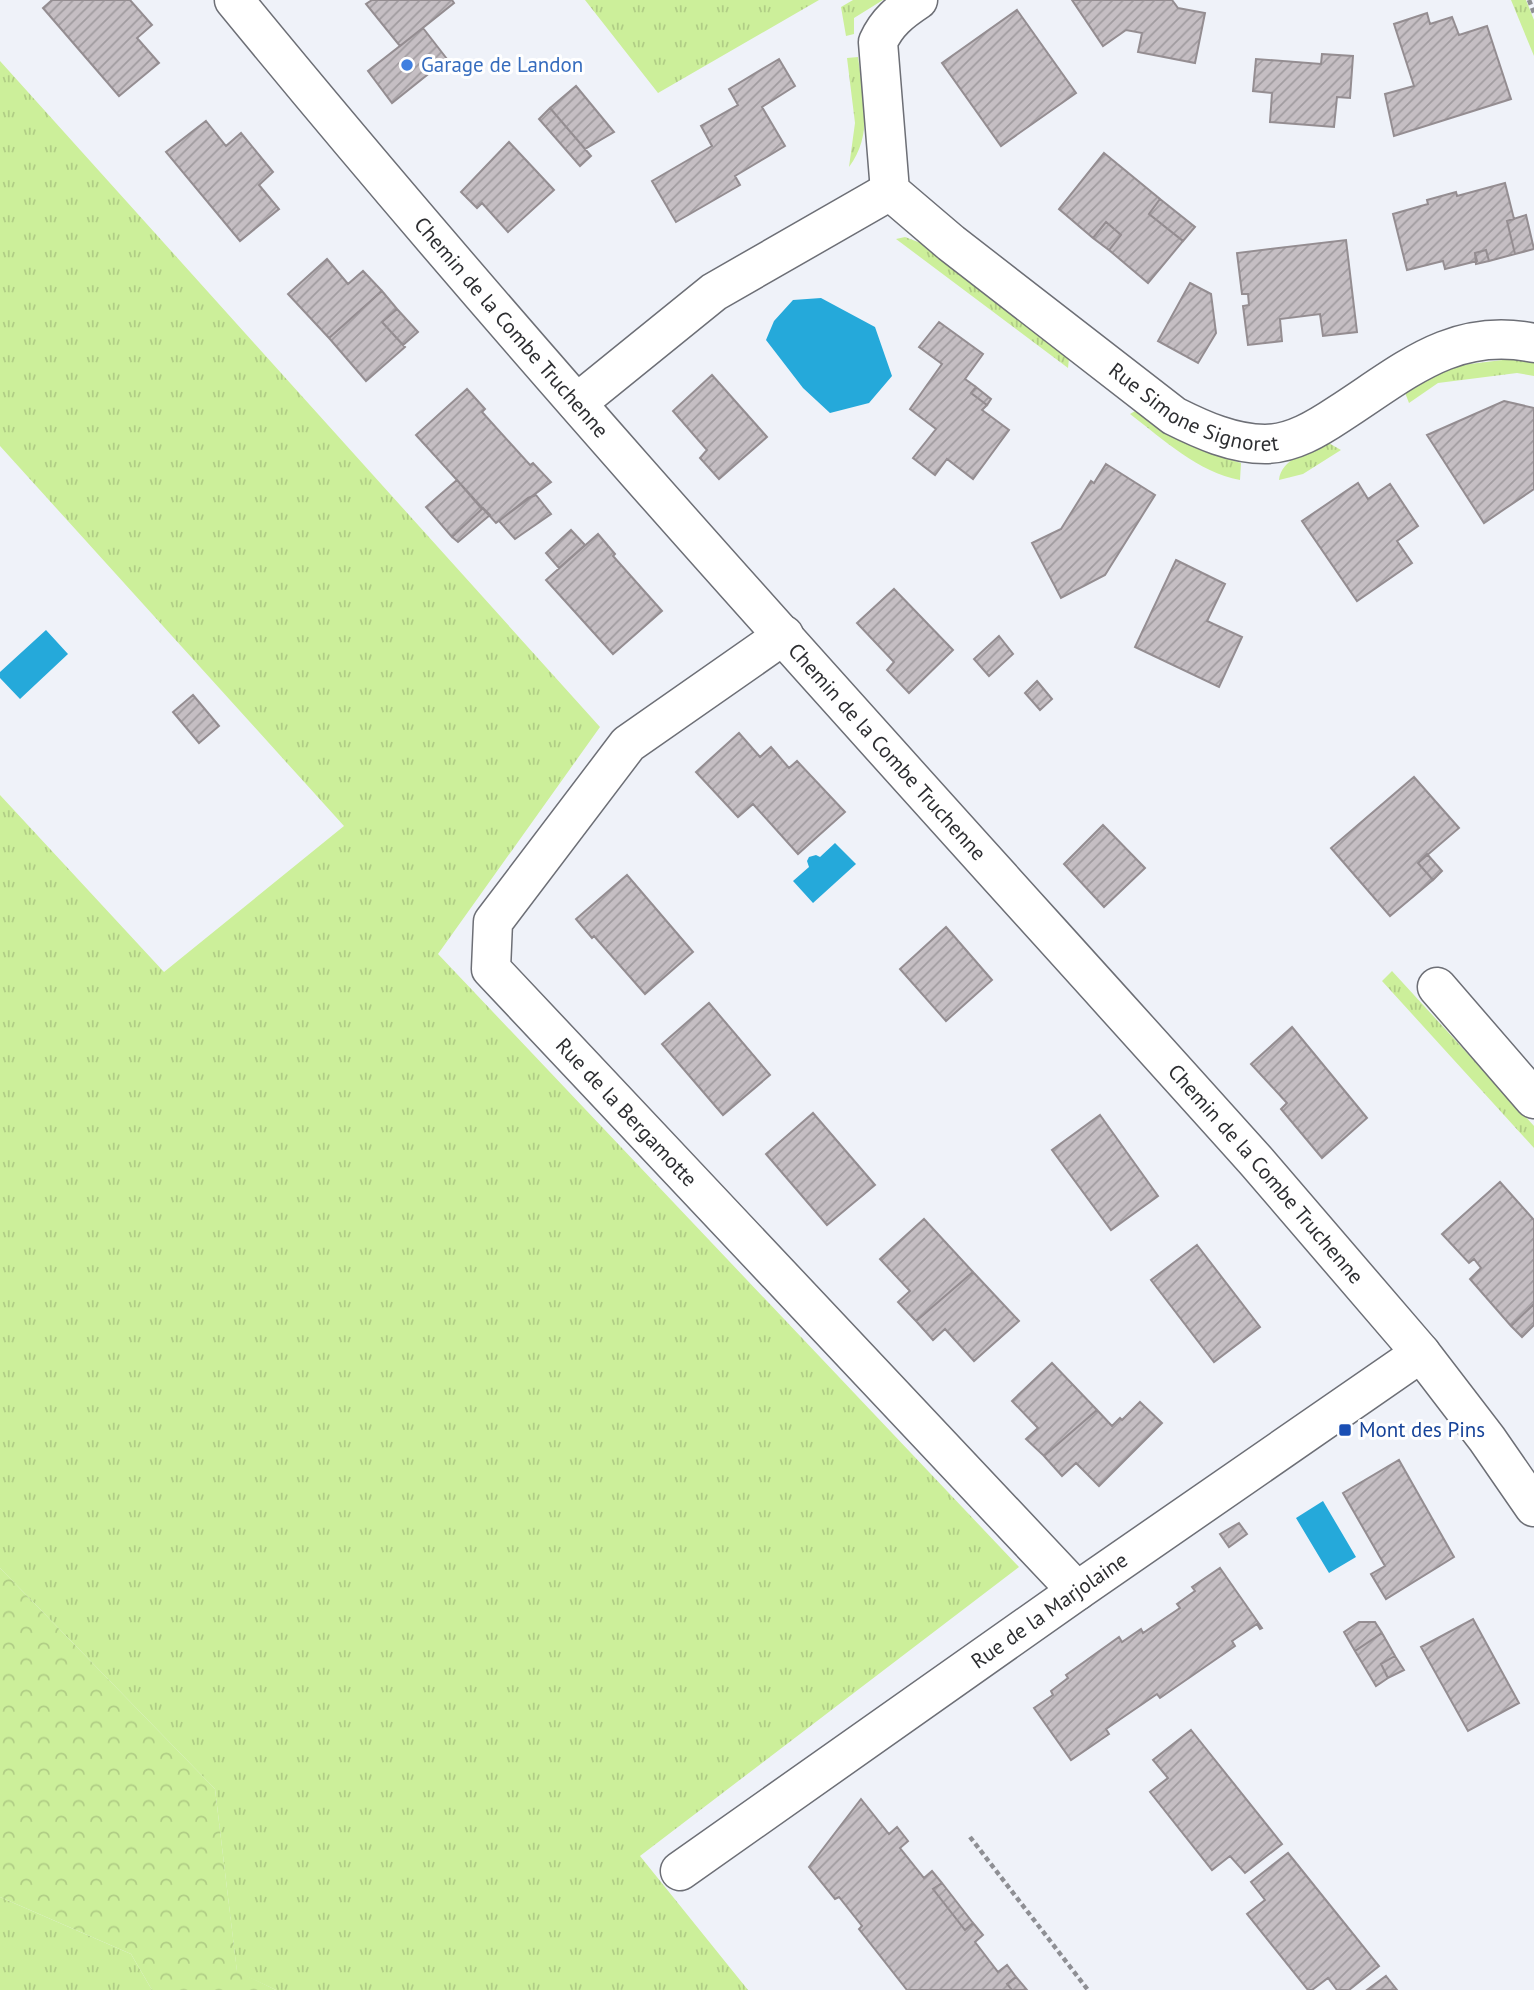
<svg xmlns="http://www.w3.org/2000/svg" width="1534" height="1990" font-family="'PT Sans',sans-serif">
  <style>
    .grass { fill: url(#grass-tufts) }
    .forest { fill: url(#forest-crowns) }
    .water { fill: #25a9da }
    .building { fill: url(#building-hatch); stroke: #948d91; stroke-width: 2 }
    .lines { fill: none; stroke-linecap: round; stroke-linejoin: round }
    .street-casing { stroke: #6d6f76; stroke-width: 41 }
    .path { stroke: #8e8f94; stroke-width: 4.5; stroke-dasharray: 5 3.5; stroke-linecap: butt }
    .street { stroke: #fff; stroke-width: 38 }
    .shop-dot { fill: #3f7fe0; stroke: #fff; stroke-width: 2.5 }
    .transit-dot { fill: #1a4fb4; stroke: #fff; stroke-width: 2.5 }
    .labels { text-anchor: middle; stroke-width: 6; stroke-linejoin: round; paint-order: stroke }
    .shop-label { font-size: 21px; fill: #366cbe; stroke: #fff; text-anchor: start }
    .street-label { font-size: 21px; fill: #2d2e31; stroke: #fff }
    .transit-label { font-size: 21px; fill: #164399; stroke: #fff; text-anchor: start }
  </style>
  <defs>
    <pattern id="grass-tufts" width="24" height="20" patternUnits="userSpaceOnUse" patternTransform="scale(1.75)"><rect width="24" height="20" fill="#ccef9a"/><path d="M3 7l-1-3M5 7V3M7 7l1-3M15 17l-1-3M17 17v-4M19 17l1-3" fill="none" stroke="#b0cd85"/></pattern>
    <pattern id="forest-crowns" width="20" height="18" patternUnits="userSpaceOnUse" patternTransform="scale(1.75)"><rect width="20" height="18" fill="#ccef9a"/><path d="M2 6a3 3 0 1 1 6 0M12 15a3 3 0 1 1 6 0" fill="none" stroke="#b0cd85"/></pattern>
    <pattern id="building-hatch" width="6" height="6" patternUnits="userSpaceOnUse" patternTransform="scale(1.75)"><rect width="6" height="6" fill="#c5bec3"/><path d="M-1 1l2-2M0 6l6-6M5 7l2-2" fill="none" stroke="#a09b9f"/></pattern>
  </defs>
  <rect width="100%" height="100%" fill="#eff2f9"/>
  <!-- grass -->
  <path class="grass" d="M 585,0 L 819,0 L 658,93 Z
    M 853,0 L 883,0 L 854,18 L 854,34 L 846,36 L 841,7 Z
    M 1511,0 L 1526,0 L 1534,20 L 1534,56 Z
    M 858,57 C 863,95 874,134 849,167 L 855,123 L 847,58 Z
    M 0,61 L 600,727 L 438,954 L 1019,1567 L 640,1856 L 748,1990 L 276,1990 L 237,1972 L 215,1789 L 0,1568 L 0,795 L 164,972 L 344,826 L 0,446 Z
    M 905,237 L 931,247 L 1070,349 L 1068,368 L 896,239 Z
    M 1519,358 L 1534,361 L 1534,376 L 1517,373 L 1438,383 L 1409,403 L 1404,390 L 1445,367 Z
    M 1145,405 C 1176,427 1205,453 1241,463 L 1240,480 C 1198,472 1164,440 1130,414 Z
    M 1325,441 L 1341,450 L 1303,474 L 1279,480 C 1281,459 1309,452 1325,441 Z
    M 1392,971 L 1534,1126 L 1534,1148 L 1382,981 Z
    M 0,1897 L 131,1954 L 152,1990 L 0,1990 Z"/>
  <!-- forest -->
  <path class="forest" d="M 0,1568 L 215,1789 L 237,1971 L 276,1990 L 152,1990 L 131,1954 L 0,1897 Z"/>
  <!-- water -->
  <path class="water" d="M 821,298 L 875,327 L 892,376 L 869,403 L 830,413 L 803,388 L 766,340 L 774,321 L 793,300 Z
    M 46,630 L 68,654 L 20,699 L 0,678 L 0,672 Z
    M 835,843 L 856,864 L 813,903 L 793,881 L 809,867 L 807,861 L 809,857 L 816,855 L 820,857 Z
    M 1323,1501 L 1356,1557 L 1329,1573 L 1296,1518 Z"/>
  <!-- building -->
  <path class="building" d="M 52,0 L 130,0 L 152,25 L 137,38 L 159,63 L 119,96 L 43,8 Z
    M 372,0 L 452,0 L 454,3 L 400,46 L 366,4 Z
    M 1072,0 L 1172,0 L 1178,8 L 1205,13 L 1195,63 L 1138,52 L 1142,33 L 1126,30 L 1103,46 Z
    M 1017,10 L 1076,93 L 1001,146 L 942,63 Z
    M 1427,13 L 1430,24 L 1452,17 L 1459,35 L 1487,26 L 1511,99 L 1394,136 L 1385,94 L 1414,86 L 1394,24 Z
    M 423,28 L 447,59 L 392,103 L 368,71 Z
    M 1322,54 L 1353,56 L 1350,98 L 1337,97 L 1334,127 L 1270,122 L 1272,93 L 1253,91 L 1256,59 L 1321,64 Z
    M 779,59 L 795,86 L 762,107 L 785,146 L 735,176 L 740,185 L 676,222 L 652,181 L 712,146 L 701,126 L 738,105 L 729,89 Z
    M 576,86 L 614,132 L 585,149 L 550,108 Z
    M 550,108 L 591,156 L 580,166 L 539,119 Z
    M 206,121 L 226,146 L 241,133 L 273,172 L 259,185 L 279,209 L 240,241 L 166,152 Z
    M 509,142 L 554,190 L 508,232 L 482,203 L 477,208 L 461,192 Z
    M 1104,153 L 1160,199 L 1149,214 L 1183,241 L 1148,283 L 1109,250 L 1121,235 L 1106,222 L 1093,238 L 1059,209 Z
    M 1505,183 L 1514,219 L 1507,221 L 1515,254 L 1489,261 L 1486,250 L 1475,253 L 1477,261 L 1445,269 L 1443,261 L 1407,270 L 1393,214 L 1428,204 L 1427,200 L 1456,192 L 1457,196 Z
    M 1160,199 L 1195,227 L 1183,241 L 1149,214 Z
    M 1526,215 L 1534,249 L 1515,254 L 1507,221 Z
    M 1106,222 L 1121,235 L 1109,250 L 1093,238 Z
    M 1346,240 L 1357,332 L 1323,336 L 1320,314 L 1280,319 L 1282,341 L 1248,345 L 1243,306 L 1249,305 L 1248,294 L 1242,294 L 1237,253 Z
    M 1486,250 L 1489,261 L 1476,264 L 1475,253 Z
    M 327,259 L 348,284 L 363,271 L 382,291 L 329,338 L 288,294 Z
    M 1190,283 L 1211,294 L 1216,333 L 1198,363 L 1158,341 Z
    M 382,291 L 397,309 L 382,322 L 405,347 L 366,381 L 329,338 Z
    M 397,309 L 418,332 L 403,345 L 382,322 Z
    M 939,322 L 983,354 L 965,379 L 976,387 L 971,393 L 987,405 L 982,410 L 1009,430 L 973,479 L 947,459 L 935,475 L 913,458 L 936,429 L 910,409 L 942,364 L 919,347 Z
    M 712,375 L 767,437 L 719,479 L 700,458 L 707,450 L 673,411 Z
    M 976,387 L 991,399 L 987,405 L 971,393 Z
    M 467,389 L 485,409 L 482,412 L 530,465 L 533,463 L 551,482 L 496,523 L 416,435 Z
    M 1504,401 L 1534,408 L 1534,489 L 1484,523 L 1427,435 Z
    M 1106,464 L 1155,495 L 1105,575 L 1061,598 L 1032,543 L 1061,529 L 1091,481 L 1094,483 Z
    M 457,480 L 482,509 L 452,537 L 426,507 Z
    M 1358,483 L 1368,499 L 1390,484 L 1418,526 L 1397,541 L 1412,563 L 1357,601 L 1302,521 Z
    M 536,495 L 551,514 L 515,539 L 499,521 L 528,498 Z
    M 483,508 L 490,515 L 458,542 L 452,537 Z
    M 571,530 L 585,545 L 559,568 L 546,553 Z
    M 598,534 L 615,554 L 613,556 L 662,611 L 613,654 L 546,580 Z
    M 1176,560 L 1225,584 L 1207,621 L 1242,637 L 1219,687 L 1135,647 Z
    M 894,589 L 953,650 L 909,693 L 887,670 L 894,662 L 857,623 Z
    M 999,636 L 1013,654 L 989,676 L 974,659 Z
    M 1037,681 L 1052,699 L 1040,710 L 1025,693 Z
    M 193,695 L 219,726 L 199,743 L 173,712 Z
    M 739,733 L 760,757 L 771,747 L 789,768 L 797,761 L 845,812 L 798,854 L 753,804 L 738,817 L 696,772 Z
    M 1414,777 L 1459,828 L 1418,863 L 1433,880 L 1390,916 L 1331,848 Z
    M 1103,825 L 1145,868 L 1104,907 L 1064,864 Z
    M 1427,854 L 1442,871 L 1433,880 L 1418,863 Z
    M 627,875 L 693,952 L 645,994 L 594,936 L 592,938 L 576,919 Z
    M 946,927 L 992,980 L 946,1021 L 900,969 Z
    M 709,1003 L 770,1075 L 723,1115 L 662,1044 Z
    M 1292,1027 L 1367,1118 L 1322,1158 L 1281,1109 L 1287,1103 L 1251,1064 Z
    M 813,1113 L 875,1185 L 827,1225 L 766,1154 Z
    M 1100,1115 L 1158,1196 L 1111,1230 L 1052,1150 Z
    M 1500,1182 L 1534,1220 L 1534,1304 L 1511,1326 L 1470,1279 L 1481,1268 L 1474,1259 L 1469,1263 L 1442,1234 Z
    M 924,1219 L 973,1272 L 916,1321 L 898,1302 L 910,1291 L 880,1259 Z
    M 1197,1245 L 1260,1327 L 1214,1362 L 1151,1280 Z
    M 973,1272 L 1019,1321 L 974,1361 L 945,1329 L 933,1340 L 916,1321 Z
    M 1534,1304 L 1534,1325 L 1522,1337 L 1511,1326 Z
    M 1052,1363 L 1097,1410 L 1044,1456 L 1026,1439 L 1038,1428 L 1012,1401 Z
    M 1140,1402 L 1162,1423 L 1099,1486 L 1076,1463 L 1062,1476 L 1044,1456 L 1097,1410 L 1112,1426 L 1120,1418 L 1122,1420 Z
    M 1399,1460 L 1454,1557 L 1386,1599 L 1371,1574 L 1385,1566 L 1343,1493 Z
    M 1239,1523 L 1247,1534 L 1229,1547 L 1220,1534 Z
    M 1220,1568 L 1262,1628 L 1260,1629 L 1257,1624 L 1232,1641 L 1235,1646 L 1160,1698 L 1157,1694 L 1106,1729 L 1109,1734 L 1071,1760 L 1034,1708 L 1053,1695 L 1051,1691 L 1068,1678 L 1066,1675 L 1119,1637 L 1122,1642 L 1141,1629 L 1143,1633 L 1180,1608 L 1177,1604 L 1195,1591 L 1192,1587 Z
    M 1473,1619 L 1519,1703 L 1468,1731 L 1421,1647 Z
    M 1359,1622 L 1375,1622 L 1382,1633 L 1355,1651 L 1344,1632 Z
    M 1382,1633 L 1395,1656 L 1381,1664 L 1388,1678 L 1376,1686 L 1355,1651 Z
    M 1395,1656 L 1404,1670 L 1388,1678 L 1381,1664 Z
    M 1191,1730 L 1282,1844 L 1245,1873 L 1230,1856 L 1212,1870 L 1150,1792 L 1168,1778 L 1153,1760 Z
    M 861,1799 L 889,1834 L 897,1827 L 908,1841 L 900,1848 L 924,1878 L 932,1871 L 942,1883 L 933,1889 L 965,1930 L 973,1923 L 983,1935 L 975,1942 L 998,1972 L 1007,1965 L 1016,1977 L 1007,1984 L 1012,1990 L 907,1990 L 859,1929 L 862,1926 L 839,1897 L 835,1899 L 809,1867 Z
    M 1288,1853 L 1379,1966 L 1349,1990 L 1337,1990 L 1328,1978 L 1312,1990 L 1308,1990 L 1247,1914 L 1265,1900 L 1251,1882 Z
    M 942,1883 L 973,1923 L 965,1930 L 933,1889 Z
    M 1386,1976 L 1397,1990 L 1367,1990 Z
    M 1016,1977 L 1027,1990 L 1012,1990 L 1007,1984 Z"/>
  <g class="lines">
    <!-- street casing -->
    <g class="street-casing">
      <g id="street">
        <path id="s1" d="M 234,0 C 561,399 911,777 1256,1161 L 1421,1353 L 1487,1439 L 1534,1507"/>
        <path id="s2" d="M 918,0 C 900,12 887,22 878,42 L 890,191 L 951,243 L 1174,416 C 1202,430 1233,444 1265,444 C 1292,444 1318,428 1339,414 C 1403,373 1453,326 1534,343"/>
        <path d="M 577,403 L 714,292 L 890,191"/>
        <path id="s3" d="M 784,635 L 628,744 L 493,922 L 491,969 L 1077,1591"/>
        <path d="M 1437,987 L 1534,1099"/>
        <path id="s4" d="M 680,1871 L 1077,1591 L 1421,1353"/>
      </g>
    </g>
    <!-- path -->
    <path class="path" d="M 1529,0 L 1534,13
      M 970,1837 L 1088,1990"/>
    <!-- street -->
    <use href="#street" class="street"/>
  </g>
  <!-- markers -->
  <circle class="shop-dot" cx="407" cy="65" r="7"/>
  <rect class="transit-dot" x="1338" y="1423" width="14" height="14" rx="3.5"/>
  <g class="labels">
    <!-- shop labels -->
    <g class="shop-label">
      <text x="421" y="72">Garage de Landon</text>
    </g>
    <!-- street labels -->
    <g class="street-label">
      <text dy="7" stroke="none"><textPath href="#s1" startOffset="429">Chemin de la Combe Truchenne</textPath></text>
      <text dy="7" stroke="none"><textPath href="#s2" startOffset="586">Rue Simone Signoret</textPath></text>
      <text dy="7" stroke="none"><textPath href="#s1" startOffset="996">Chemin de la Combe Truchenne</textPath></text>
      <text dy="7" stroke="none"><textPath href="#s3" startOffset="658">Rue de la Bergamotte</textPath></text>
      <text dy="7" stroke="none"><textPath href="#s1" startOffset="1563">Chemin de la Combe Truchenne</textPath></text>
      <text dy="7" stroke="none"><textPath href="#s4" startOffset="452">Rue de la Marjolaine</textPath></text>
    </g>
    <!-- transit labels -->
    <g class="transit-label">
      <text x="1359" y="1437">Mont des Pins</text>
    </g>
  </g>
</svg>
